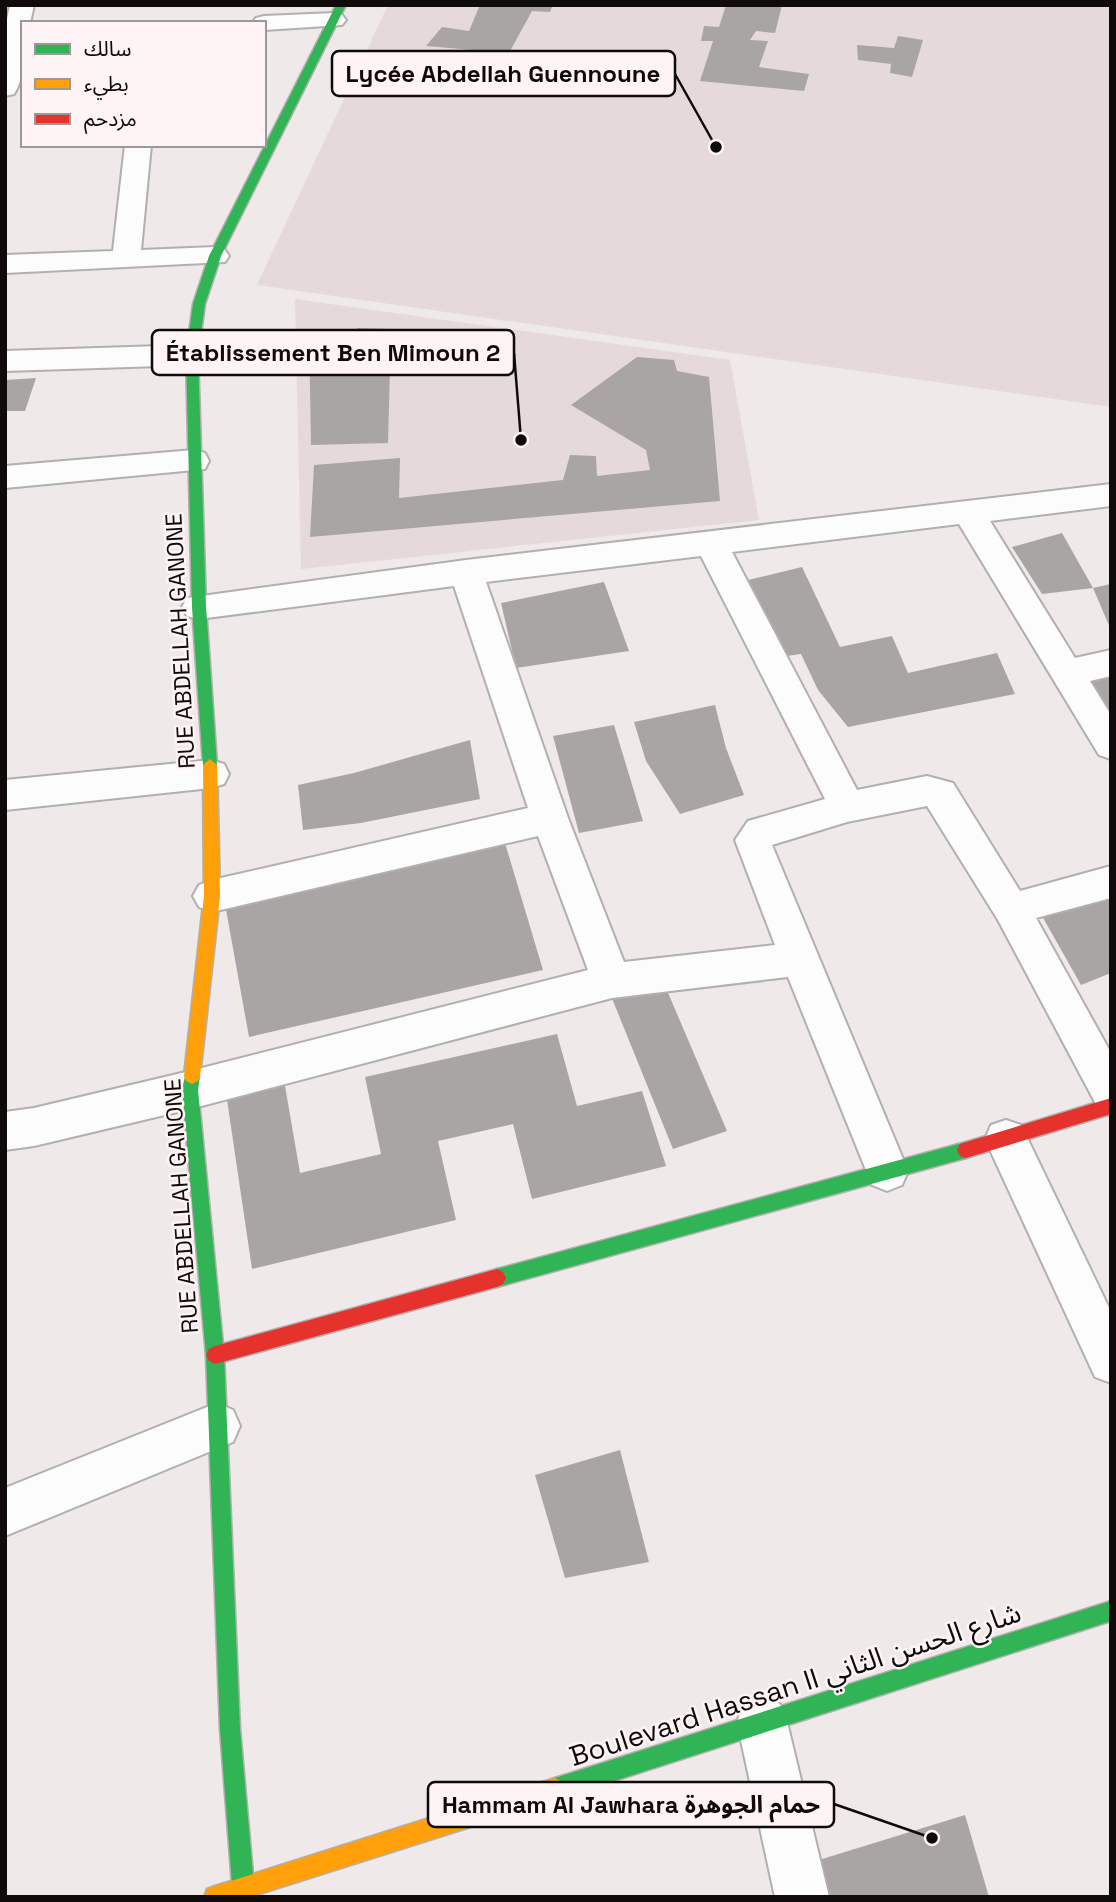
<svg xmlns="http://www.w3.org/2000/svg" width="1116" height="1902" font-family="'Space Grotesk','Noto Sans Arabic',sans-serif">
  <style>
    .built { fill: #e6d9d9 }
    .building { fill: #aaa5a5 }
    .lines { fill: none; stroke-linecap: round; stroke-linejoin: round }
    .street-casing { stroke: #b3afaf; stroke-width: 4 }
    .fast-casing { stroke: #b3afaf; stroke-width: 3 }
    .slow-casing { stroke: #b3afaf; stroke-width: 3 }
    .jam-casing { stroke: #b3afaf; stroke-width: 3 }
    .street { fill: #fdfcfc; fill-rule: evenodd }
    .fast { fill: #30b455; fill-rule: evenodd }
    .slow { fill: #ff9f0a; fill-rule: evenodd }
    .jam { fill: #e5322d; fill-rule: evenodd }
    .labels { text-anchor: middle; stroke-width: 5; stroke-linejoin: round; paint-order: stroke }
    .street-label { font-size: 23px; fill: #0f0b0b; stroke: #fef4f5 }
    .near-street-label { font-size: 28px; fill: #0f0b0b; stroke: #fef4f5 }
    .leader { fill: none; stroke: #0f0b0b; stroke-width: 2.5 }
    .callout-dot { fill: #0f0b0b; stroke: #fef4f5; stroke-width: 2.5 }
    .callout { fill: #fef4f5; stroke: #0f0b0b; stroke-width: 2.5 }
    .callout-label { font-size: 24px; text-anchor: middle; font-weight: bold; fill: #0f0b0b }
  </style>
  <rect width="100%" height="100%" fill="#efe9e9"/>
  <!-- built -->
  <path class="built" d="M 388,5 L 1109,5 L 1111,407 L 257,285 Z
    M 295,299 L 730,360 L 759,520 L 301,569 Z"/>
  <!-- building -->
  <path class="building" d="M 480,5 L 553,5 L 550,12 L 532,11 L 509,53 L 426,46 L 442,27 L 469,31 Z
    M 726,5 L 782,5 L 775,33 L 756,31 L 750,40 L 768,41 L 759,67 L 809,74 L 804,91 L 700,81 L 713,41 L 701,41 L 704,26 L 719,27 Z
    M 898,36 L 923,40 L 912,77 L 890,73 L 891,64 L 858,60 L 857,45 L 894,48 Z
    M 357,328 L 391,329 L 388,443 L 311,445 L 309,331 L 336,331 L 339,342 L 357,340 Z
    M 637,357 L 674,360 L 677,371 L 709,377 L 720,501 L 310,537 L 314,465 L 400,458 L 399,498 L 563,480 L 570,455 L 596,456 L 597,476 L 650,470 L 646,450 L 571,405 Z
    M 36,378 L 25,411 L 5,411 L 5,380 Z
    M 1062,533 L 1093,588 L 1042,594 L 1012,547 Z
    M 802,567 L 840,647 L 892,636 L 908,673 L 997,653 L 1015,694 L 848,727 L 818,690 L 801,654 L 780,657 L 748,580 Z
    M 604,582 L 629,651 L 516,668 L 501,603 Z
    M 1111,584 L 1111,630 L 1093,588 Z
    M 1111,677 L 1111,715 L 1087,683 Z
    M 715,705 L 726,748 L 744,795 L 680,814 L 646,761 L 634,722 Z
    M 614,725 L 643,821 L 579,833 L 553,736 Z
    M 470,740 L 480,799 L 361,823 L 303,830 L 298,785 L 354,773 Z
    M 505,843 L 543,970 L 249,1037 L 225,904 Z
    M 1111,899 L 1111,973 L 1081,985 L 1042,916 Z
    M 663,981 L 727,1131 L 673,1149 L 611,996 Z
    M 557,1034 L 577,1106 L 642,1091 L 666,1166 L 532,1199 L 513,1124 L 438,1141 L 456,1220 L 252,1269 L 226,1093 L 284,1080 L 300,1173 L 381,1154 L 365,1077 Z
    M 620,1450 L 649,1562 L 565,1578 L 535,1475 Z
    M 965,1815 L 989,1897 L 827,1897 L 819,1860 Z"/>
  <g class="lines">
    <!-- street casing -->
    <g class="street-casing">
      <path id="street" d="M 10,5 L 34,5 L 30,23 L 23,23 C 23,45 27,75 14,94 L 5,96 L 5,28 Z
        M 334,13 L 342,15 L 346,20 L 342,25 L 264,30 L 264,23 L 252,23 L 256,18 L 264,16 Z
        M 125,145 L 151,145 L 141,250 L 215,247 L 225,250 L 229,256 L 225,262 L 5,273 L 5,255 L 113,251 Z
        M 192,345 L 202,348 L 207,355 L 202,362 L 192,365 L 5,371 L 5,351 Z
        M 194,450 L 205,453 L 209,461 L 205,469 L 5,488 L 5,466 Z
        M 1111,484 L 1111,506 L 990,521 L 1075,658 L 1111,650 L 1111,676 L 1090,681 L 1111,715 L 1111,759 L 1099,755 L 959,524 L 732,552 L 857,790 L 927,776 L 953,783 L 1020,891 L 1111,866 L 1111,898 L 1036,918 L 1111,1053 L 1111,1112 L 1097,1106 L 998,920 L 927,806 L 847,822 L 772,845 L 908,1171 L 902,1185 L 887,1191 L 872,1185 L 788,977 L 612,998 L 190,1109 L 34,1146 L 5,1150 L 5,1112 L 34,1108 L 190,1071 L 588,970 L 538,836 L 212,912 L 199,907 L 193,896 L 199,885 L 212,880 L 528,808 L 454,586 L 199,619 L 187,616 L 182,607 L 187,598 L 466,560 ZM 701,556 L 825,799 L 748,821 L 735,840 L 775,945 L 624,962 L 568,818 L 486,582 Z
        M 211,760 L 224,764 L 229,774 L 224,784 L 211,788 L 5,810 L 5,780 Z
        M 1006,1120 L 1021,1125 L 1111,1312 L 1111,1383 L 1095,1377 L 985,1139 L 991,1125 Z
        M 217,1403 L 233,1410 L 240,1426 L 233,1442 L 5,1536 L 5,1488 Z
        M 762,1697 L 780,1704 L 787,1722 L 829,1897 L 775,1897 L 737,1722 L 744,1704 Z"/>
    </g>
    <!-- fast casing -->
    <g class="fast-casing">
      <path id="fast" d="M 336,5 L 346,5 L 221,256 L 205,304 L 198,355 L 206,607 L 217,765 L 210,771 L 203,765 L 192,607 L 186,355 L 193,304 L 209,256 Z
        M 192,1068 L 198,1071 L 200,1076 L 198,1090 L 224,1355 L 240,1729 L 255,1897 L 233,1897 L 220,1729 L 206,1355 L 182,1090 L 186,1071 Z
        M 966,1142 L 972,1144 L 975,1150 L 972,1156 L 966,1158 L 497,1287 L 491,1284 L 488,1278 L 491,1272 L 497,1269 Z
        M 1111,1601 L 1111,1621 L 555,1800 L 548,1796 L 544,1789 L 548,1782 L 555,1778 Z"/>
    </g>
    <!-- slow casing -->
    <g class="slow-casing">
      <path id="slow" d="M 210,759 L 217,765 L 220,896 L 200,1076 L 198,1081 L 192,1084 L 186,1081 L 184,1076 L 204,896 L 203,765 Z
        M 555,1778 L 562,1782 L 566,1789 L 562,1796 L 555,1800 L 250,1897 L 204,1897 L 207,1889 L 215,1886 Z"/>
    </g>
    <!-- jam casing -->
    <g class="jam-casing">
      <path id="jam" d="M 1111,1098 L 1111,1114 L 966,1158 L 960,1156 L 957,1150 L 960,1144 L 966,1142 Z
        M 497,1269 L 503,1272 L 506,1278 L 503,1284 L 497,1287 L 215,1364 L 209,1361 L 206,1355 L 209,1349 L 215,1346 Z"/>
    </g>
    <!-- street -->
    <use href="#street" class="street"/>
    <!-- fast -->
    <use href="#fast" class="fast"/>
    <!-- slow -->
    <use href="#slow" class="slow"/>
    <!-- jam -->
    <use href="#jam" class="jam"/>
  </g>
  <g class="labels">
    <!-- street labels -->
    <g class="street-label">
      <text transform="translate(180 641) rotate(-93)" y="8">RUE ABDELLAH GANONE</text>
      <text transform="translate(181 1206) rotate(-94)" y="8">RUE ABDELLAH GANONE</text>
    </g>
    <!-- near-street labels -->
    <g class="near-street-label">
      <text transform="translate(795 1684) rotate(-18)" y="10">Boulevard Hassan II شارع الحسن الثاني</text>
    </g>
  </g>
  <!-- callouts -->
  <path class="leader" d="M716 147L675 74M521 440L514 353M932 1838L834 1804"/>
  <g class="callout-dot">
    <circle cx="716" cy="147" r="7"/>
    <circle cx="521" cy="440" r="7"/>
    <circle cx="932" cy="1838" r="7"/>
  </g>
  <g class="callout">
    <rect x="332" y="51" width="343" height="45" rx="7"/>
    <rect x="152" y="330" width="362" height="45" rx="7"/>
    <rect x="428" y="1782" width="406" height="45" rx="7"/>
  </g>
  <g class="callout-label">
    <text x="503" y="82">Lycée Abdellah Guennoune</text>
    <text x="333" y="361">Établissement Ben Mimoun 2</text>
    <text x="631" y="1813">Hammam Al Jawhara حمام الجوهرة</text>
  </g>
  <!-- border -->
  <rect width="1116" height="1902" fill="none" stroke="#0f0b0b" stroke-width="14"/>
  <!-- legend -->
  <rect x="21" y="21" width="245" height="126" fill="#fef4f5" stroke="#9e9797" stroke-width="2"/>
  <rect x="35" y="44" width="35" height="10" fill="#30b455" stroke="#9e9797" stroke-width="2"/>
  <text x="84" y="56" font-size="21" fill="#0f0b0b">سالك</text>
  <rect x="35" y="79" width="35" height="10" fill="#ff9f0a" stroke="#9e9797" stroke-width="2"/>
  <text x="84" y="91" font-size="21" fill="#0f0b0b">بطيء</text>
  <rect x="35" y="114" width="35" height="10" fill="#e5322d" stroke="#9e9797" stroke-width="2"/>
  <text x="84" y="126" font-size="21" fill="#0f0b0b">مزدحم</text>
</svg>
